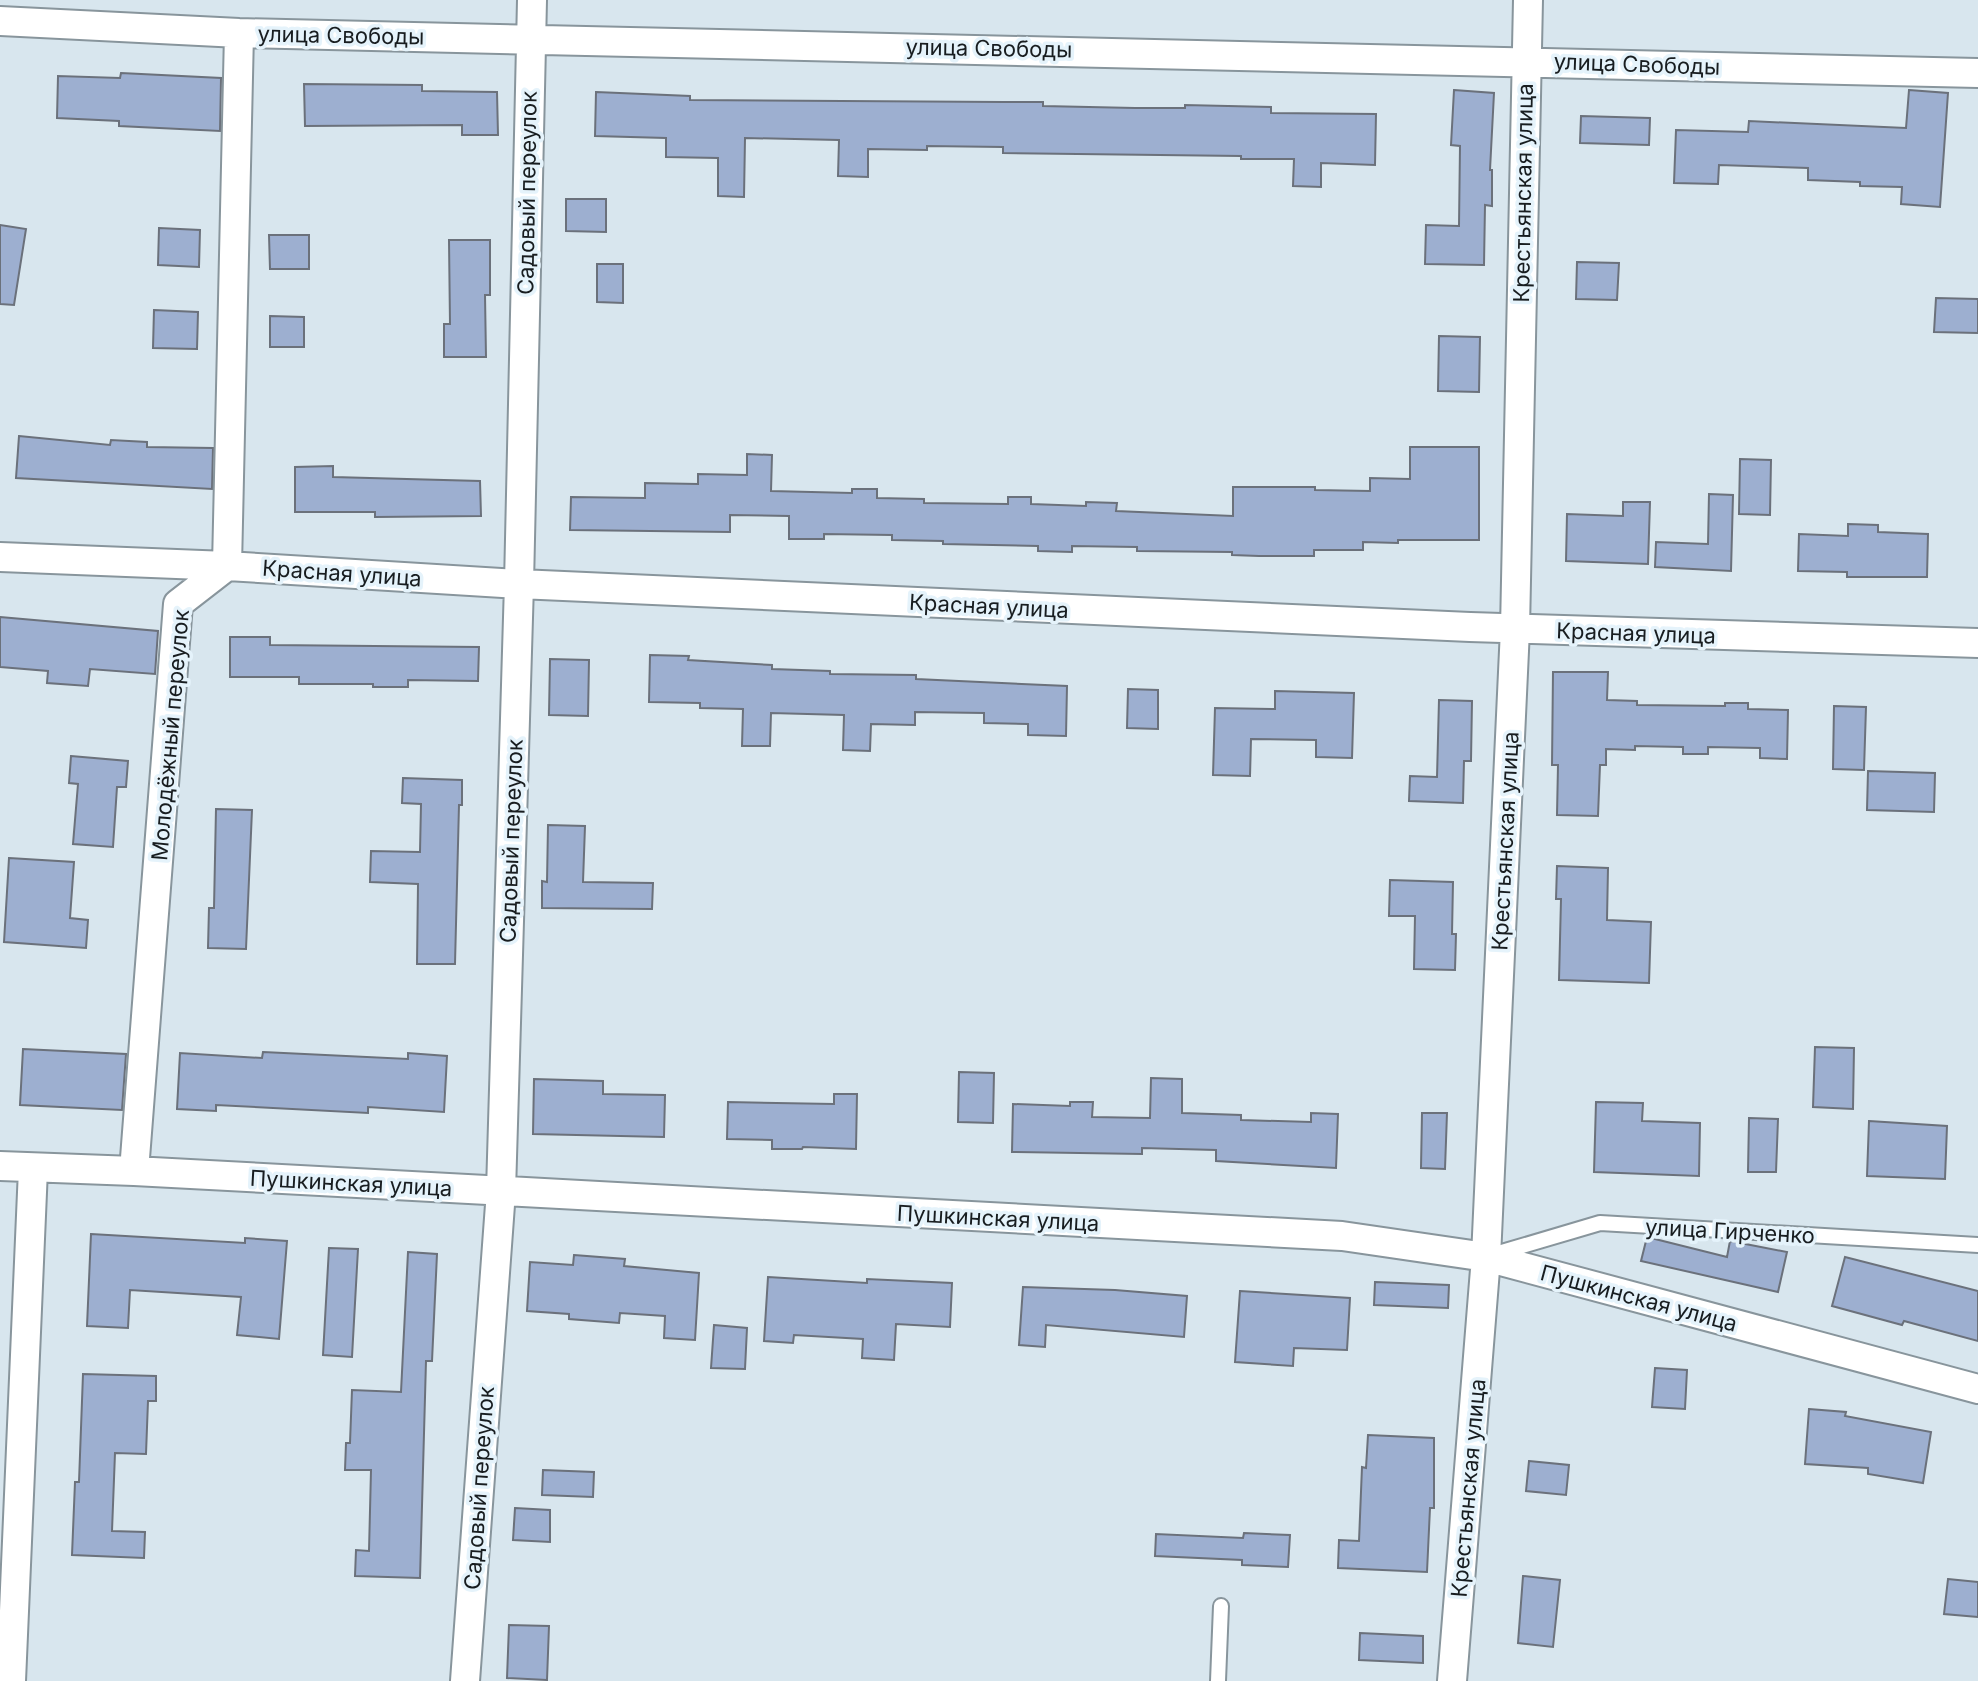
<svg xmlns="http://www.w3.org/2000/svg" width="1978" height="1681" font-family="Inter,sans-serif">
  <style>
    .building { fill: #9dafd0; stroke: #6b717b; stroke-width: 2 }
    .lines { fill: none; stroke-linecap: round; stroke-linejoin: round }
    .lane-casing { stroke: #88959c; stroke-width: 18 }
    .street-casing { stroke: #88959c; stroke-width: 32 }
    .lane { stroke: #fff; stroke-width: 14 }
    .street { stroke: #fff; stroke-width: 28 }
    .labels { text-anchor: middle; stroke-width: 7; stroke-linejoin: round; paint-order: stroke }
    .street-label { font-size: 22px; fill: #181d20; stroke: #e5f3fb }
  </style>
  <rect width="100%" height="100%" fill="#d8e6ee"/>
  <!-- building -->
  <path class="building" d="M 121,73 L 221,78 L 220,131 L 119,126 L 119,121 L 57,118 L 58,76 L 120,78 Z
    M 304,84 L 422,85 L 422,91 L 497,92 L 498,135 L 462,135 L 462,125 L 305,126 Z
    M 1454,90 L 1494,93 L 1490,170 L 1492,170 L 1492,206 L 1485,205 L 1484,265 L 1425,264 L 1426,225 L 1459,226 L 1460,146 L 1451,145 Z
    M 1909,90 L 1948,93 L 1940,207 L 1901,204 L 1902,187 L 1860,186 L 1860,182 L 1808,180 L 1808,168 L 1719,165 L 1718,184 L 1674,183 L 1676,130 L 1748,132 L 1749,121 L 1906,128 Z
    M 596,92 L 690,96 L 690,100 L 1003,102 L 1043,102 L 1043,106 L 1135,108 L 1185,108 L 1185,105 L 1271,107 L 1271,113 L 1376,114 L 1375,165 L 1321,163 L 1321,187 L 1293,186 L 1294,159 L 1241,159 L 1241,156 L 1003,153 L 1003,147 L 927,146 L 927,150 L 868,149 L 868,177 L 838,176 L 839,140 L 745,138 L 744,197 L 718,196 L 718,158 L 666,157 L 666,138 L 595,136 Z
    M 1581,116 L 1650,118 L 1649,145 L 1580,143 Z
    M 566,199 L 606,199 L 606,232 L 566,231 Z
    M 0,225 L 26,229 L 14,305 L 0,304 Z
    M 159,228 L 200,230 L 199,267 L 158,265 Z
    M 269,235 L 309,235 L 309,269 L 270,269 Z
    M 449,240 L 490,240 L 490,295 L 485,295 L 486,357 L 444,357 L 444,324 L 450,324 Z
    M 1577,262 L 1619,263 L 1617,300 L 1576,299 Z
    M 597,264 L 623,264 L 623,303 L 597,302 Z
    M 1936,298 L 1978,299 L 1978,333 L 1934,332 Z
    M 154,310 L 198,312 L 197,349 L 153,348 Z
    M 270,316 L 304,317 L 304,347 L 270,347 Z
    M 1439,336 L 1480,337 L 1479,392 L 1438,391 Z
    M 19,436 L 110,445 L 111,440 L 147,442 L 147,447 L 213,448 L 212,489 L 16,478 Z
    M 1410,447 L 1479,447 L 1479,540 L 1398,540 L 1398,543 L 1363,542 L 1363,550 L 1314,550 L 1314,556 L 1259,556 L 1232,555 L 1232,552 L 1137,551 L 1137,547 L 1072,546 L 1072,552 L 1038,551 L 1038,546 L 943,544 L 943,541 L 892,540 L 892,535 L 824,534 L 824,539 L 789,539 L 789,516 L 730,515 L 730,532 L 570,530 L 571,497 L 645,498 L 645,483 L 698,484 L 698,474 L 747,475 L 747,454 L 772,455 L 771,491 L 852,493 L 852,489 L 877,489 L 877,498 L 924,499 L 924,503 L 1008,504 L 1008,497 L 1031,497 L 1031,504 L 1086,506 L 1086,502 L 1117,503 L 1116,511 L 1233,516 L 1233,487 L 1315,487 L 1315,490 L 1370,491 L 1370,478 L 1410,479 Z
    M 1740,459 L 1771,460 L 1770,515 L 1739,514 Z
    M 333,466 L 333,477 L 480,481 L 481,516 L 375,517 L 375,512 L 295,512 L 295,467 Z
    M 1709,494 L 1733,495 L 1731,571 L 1655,567 L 1656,542 L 1708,544 Z
    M 1623,502 L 1650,502 L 1648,564 L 1566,561 L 1567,514 L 1623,516 Z
    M 1848,524 L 1878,525 L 1878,532 L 1928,534 L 1927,577 L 1847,577 L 1847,572 L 1798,571 L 1799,534 L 1848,536 Z
    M 0,617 L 158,631 L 155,674 L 90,669 L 88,686 L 47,683 L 48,671 L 0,667 Z
    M 230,637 L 270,637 L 270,645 L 479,647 L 478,681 L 408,680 L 408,687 L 373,687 L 373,684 L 299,684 L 299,677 L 230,677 Z
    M 650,655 L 689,656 L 688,660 L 772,665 L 772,669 L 830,671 L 830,674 L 916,675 L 916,679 L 1067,686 L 1066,736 L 1028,735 L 1028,724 L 984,723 L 984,713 L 915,712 L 915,725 L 871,724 L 870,751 L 843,750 L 844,715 L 771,713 L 770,746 L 742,746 L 743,709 L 700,708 L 700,703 L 649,702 Z
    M 550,659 L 589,660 L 588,716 L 549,715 Z
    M 1553,672 L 1608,672 L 1607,700 L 1637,701 L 1637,705 L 1725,706 L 1725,703 L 1748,703 L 1748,709 L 1788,710 L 1787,759 L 1760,758 L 1760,748 L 1708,747 L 1708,754 L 1683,754 L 1683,747 L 1635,746 L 1635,750 L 1606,749 L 1606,765 L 1600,765 L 1598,816 L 1557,815 L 1558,765 L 1552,765 Z
    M 1128,689 L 1158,690 L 1158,729 L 1127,728 Z
    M 1275,691 L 1354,693 L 1352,758 L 1316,757 L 1316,740 L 1251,739 L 1250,776 L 1213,775 L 1215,708 L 1275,709 Z
    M 1439,700 L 1472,701 L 1471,761 L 1464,761 L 1463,803 L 1409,801 L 1410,776 L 1437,777 Z
    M 1834,706 L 1866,707 L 1864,770 L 1833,769 Z
    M 71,756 L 128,761 L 126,787 L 117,787 L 113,847 L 73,844 L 78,784 L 69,783 Z
    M 1868,771 L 1935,773 L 1934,812 L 1867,810 Z
    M 403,778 L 462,780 L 462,805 L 459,805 L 455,964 L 417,964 L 418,884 L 370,882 L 371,851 L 420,852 L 421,804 L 402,803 Z
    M 216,809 L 252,810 L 246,949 L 208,948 L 209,908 L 214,908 Z
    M 548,825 L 585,826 L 583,882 L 653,883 L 652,909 L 542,908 L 542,881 L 547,882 Z
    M 9,858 L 74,862 L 70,918 L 88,920 L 86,948 L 4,942 Z
    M 1557,866 L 1608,868 L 1607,920 L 1651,922 L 1649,983 L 1559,980 L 1561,899 L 1556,899 Z
    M 1390,880 L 1453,882 L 1452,934 L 1456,934 L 1455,970 L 1414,969 L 1415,916 L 1389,916 Z
    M 1815,1047 L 1854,1048 L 1853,1109 L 1813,1107 Z
    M 23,1049 L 126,1054 L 122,1110 L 20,1105 Z
    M 263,1052 L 408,1059 L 408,1053 L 447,1056 L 444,1112 L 368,1107 L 368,1113 L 216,1105 L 216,1111 L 177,1109 L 180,1053 L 262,1058 Z
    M 959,1072 L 994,1073 L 993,1123 L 958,1122 Z
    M 1151,1078 L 1182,1079 L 1182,1113 L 1241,1115 L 1241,1120 L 1311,1122 L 1311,1113 L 1338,1114 L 1336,1168 L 1216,1161 L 1216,1150 L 1142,1148 L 1142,1154 L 1012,1152 L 1013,1104 L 1070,1106 L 1070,1102 L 1093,1102 L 1092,1117 L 1150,1118 Z
    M 534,1079 L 603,1081 L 603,1094 L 665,1095 L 664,1137 L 533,1134 Z
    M 834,1094 L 857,1094 L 856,1149 L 803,1147 L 802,1149 L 772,1149 L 772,1140 L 727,1139 L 728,1102 L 834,1104 Z
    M 1596,1102 L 1643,1103 L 1642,1121 L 1700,1123 L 1699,1176 L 1594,1172 Z
    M 1422,1113 L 1447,1113 L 1445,1169 L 1421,1168 Z
    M 1749,1118 L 1778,1119 L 1776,1172 L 1748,1172 Z
    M 1869,1121 L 1947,1126 L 1945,1179 L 1867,1176 Z
    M 91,1234 L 245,1243 L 245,1238 L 287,1241 L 279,1339 L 237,1335 L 241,1297 L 130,1290 L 128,1328 L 87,1326 Z
    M 1647,1237 L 1727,1257 L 1730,1241 L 1787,1252 L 1778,1292 L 1641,1261 Z
    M 329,1248 L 358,1249 L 352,1357 L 323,1355 Z
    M 408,1252 L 437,1254 L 432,1361 L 426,1361 L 420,1578 L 355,1576 L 356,1550 L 369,1551 L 371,1470 L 345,1470 L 346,1443 L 350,1443 L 352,1390 L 401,1392 Z
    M 574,1255 L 625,1259 L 624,1266 L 699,1273 L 695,1340 L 664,1338 L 665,1316 L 620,1313 L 619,1323 L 569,1319 L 569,1314 L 527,1311 L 530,1262 L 573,1265 Z
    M 1845,1257 L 1978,1291 L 1978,1341 L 1904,1321 L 1902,1325 L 1832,1306 Z
    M 768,1277 L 867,1283 L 867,1279 L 952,1283 L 950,1327 L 896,1324 L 894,1360 L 862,1358 L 863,1339 L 794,1335 L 793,1343 L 764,1341 Z
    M 1375,1282 L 1449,1285 L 1448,1308 L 1374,1305 Z
    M 1023,1287 L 1115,1290 L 1187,1296 L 1184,1337 L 1046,1325 L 1045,1347 L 1019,1345 Z
    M 1240,1291 L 1350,1298 L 1347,1350 L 1294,1348 L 1293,1366 L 1235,1362 Z
    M 714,1325 L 747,1328 L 745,1369 L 711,1368 Z
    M 1655,1368 L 1687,1370 L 1685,1409 L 1652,1407 Z
    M 83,1374 L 156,1376 L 156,1401 L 148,1401 L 146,1454 L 115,1453 L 112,1531 L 145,1532 L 144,1558 L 72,1555 L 75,1482 L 79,1482 Z
    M 1809,1409 L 1846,1412 L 1845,1416 L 1931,1432 L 1923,1483 L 1868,1474 L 1868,1468 L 1805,1464 Z
    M 1368,1435 L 1434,1438 L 1434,1508 L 1430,1508 L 1427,1572 L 1338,1568 L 1339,1540 L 1359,1541 L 1362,1467 L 1366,1468 Z
    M 1529,1461 L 1569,1465 L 1566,1495 L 1526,1491 Z
    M 543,1470 L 594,1472 L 593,1497 L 542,1495 Z
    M 515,1508 L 550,1510 L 550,1542 L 513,1540 Z
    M 1244,1533 L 1290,1535 L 1288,1567 L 1242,1565 L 1242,1560 L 1155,1556 L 1156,1534 L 1243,1538 Z
    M 1523,1576 L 1560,1580 L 1553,1647 L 1518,1643 Z
    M 1948,1579 L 1978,1582 L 1978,1617 L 1944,1614 Z
    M 509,1625 L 549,1626 L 547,1680 L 507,1678 Z
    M 1360,1633 L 1423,1636 L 1423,1663 L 1359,1660 Z"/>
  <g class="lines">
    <!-- lane casing -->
    <g class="lane-casing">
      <path id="lane" d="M 1495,1254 L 1600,1223 L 1978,1245
        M 1218,1681 L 1221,1606"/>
    </g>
    <!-- street casing -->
    <g class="street-casing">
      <path id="street" d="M 0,21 L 239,33 L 1978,73
        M 0,557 L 227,566 L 519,584 L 1470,627 L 1978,643
        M 0,1166 L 134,1171 L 1342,1236 L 1486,1257 L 1978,1389
        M 134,1171 L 178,604 L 227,566 L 239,33
        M 11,1681 L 33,1169
        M 465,1681 L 501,1191 L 519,584 L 532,0
        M 1452,1681 L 1486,1257 L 1515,629 L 1528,0"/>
    </g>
    <!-- lane -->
    <use href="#lane" class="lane"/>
    <!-- street -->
    <use href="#street" class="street"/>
  </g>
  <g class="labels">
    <!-- street labels -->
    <g class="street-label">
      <text transform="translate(341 35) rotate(1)" y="8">улица Свободы</text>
      <text transform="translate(989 48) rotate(1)" y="8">улица Свободы</text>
      <text transform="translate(1637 64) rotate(2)" y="8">улица Свободы</text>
      <text transform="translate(527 193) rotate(-89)" y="8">Садовый переулок</text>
      <text transform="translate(1523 193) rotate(-89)" y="8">Крестьянская улица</text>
      <text transform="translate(342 573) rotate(4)" y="8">Красная улица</text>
      <text transform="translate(989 606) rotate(3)" y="8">Красная улица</text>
      <text transform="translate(1636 633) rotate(2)" y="8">Красная улица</text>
      <text transform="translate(170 735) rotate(-85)" y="8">Молодёжный переулок</text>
      <text transform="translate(511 841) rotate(-88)" y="8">Садовый переулок</text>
      <text transform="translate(1505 841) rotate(-87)" y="8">Крестьянская улица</text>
      <text transform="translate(351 1183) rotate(3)" y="8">Пушкинская улица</text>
      <text transform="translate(998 1218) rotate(3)" y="8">Пушкинская улица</text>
      <text transform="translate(1730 1231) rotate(3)" y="8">улица Гирченко</text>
      <text transform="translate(1639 1298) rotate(15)" y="8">Пушкинская улица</text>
      <text transform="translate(479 1488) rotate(-86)" y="8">Садовый переулок</text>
      <text transform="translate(1468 1488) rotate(-85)" y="8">Крестьянская улица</text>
    </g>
  </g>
</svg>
